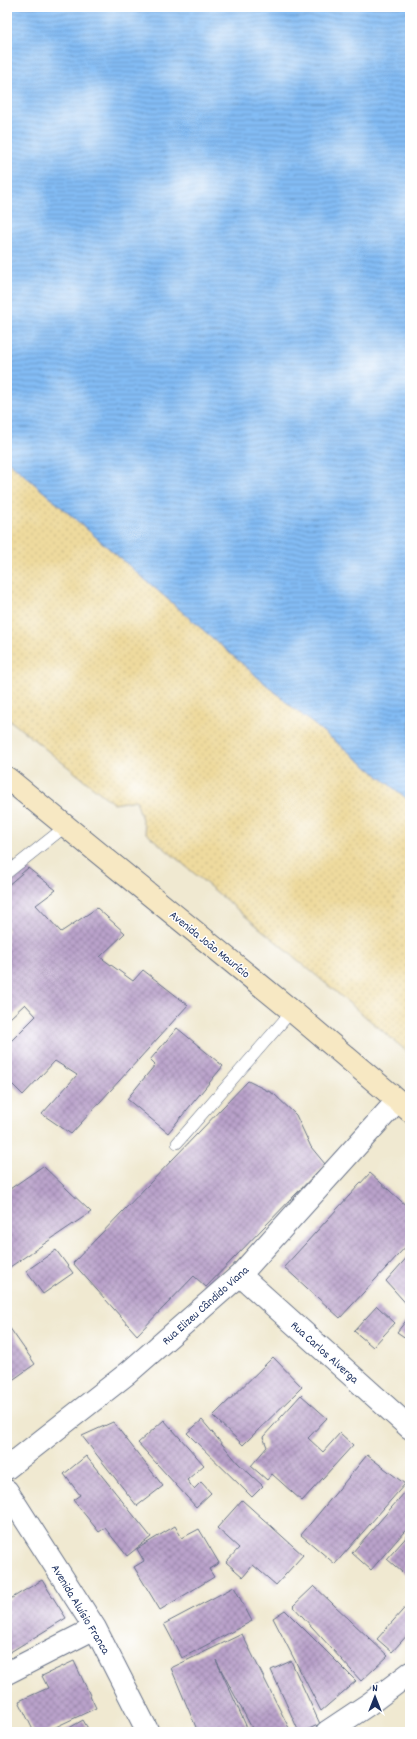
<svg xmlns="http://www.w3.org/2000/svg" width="417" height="1739" font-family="Dekko,sans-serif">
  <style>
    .sand { fill: url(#sand-dots); stroke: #84847e }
    .water { fill: url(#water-rules); stroke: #4f76a9 }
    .building { fill: url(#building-cross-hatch) }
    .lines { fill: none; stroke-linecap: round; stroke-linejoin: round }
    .lane-casing { stroke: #667086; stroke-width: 12 }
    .street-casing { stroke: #667086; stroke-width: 24 }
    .secondary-casing { stroke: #667086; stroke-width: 24 }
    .lane { stroke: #fff; stroke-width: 11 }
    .street { stroke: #fff; stroke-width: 22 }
    .secondary { stroke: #f7e8c3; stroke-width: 22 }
    .labels { text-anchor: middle; stroke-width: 3; stroke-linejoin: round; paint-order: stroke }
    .street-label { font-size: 12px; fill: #1b2f5e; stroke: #fff }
  </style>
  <defs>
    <pattern id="sand-dots" width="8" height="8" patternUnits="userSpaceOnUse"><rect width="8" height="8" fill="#eeda9e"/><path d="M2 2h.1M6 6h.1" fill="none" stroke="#ccbb8a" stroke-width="1.8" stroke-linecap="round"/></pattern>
    <pattern id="water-rules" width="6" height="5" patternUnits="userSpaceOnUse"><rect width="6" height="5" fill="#83bcf4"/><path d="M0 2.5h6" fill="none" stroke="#6a99c9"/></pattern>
    <pattern id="building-cross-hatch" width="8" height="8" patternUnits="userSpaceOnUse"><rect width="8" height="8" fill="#baa2ca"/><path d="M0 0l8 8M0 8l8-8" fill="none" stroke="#9684a7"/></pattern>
  </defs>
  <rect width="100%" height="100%" fill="#fff"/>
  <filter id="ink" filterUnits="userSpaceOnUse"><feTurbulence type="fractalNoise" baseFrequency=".025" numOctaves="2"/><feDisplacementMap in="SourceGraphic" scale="8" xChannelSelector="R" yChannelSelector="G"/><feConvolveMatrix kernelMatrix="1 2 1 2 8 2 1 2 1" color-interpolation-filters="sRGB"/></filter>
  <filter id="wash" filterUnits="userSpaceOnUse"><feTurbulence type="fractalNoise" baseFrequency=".012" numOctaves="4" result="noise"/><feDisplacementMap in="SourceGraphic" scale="16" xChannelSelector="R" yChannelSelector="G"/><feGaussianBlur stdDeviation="0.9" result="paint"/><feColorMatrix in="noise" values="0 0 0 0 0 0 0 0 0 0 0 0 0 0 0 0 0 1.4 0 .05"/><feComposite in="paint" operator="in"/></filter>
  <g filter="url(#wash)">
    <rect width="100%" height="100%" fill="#f0e9d1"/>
    <!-- sand -->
    <path class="sand" d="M 7,460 L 291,706 L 410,801 L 410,1054 L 146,833 L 136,800 L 114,804 L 7,718 Z"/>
    <!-- water -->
    <path class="water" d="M 7,7 L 410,7 L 410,801 L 291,706 L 7,460 Z"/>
    <g id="blocks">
      <!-- building -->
      <path class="building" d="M 7,853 L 14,861 L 7,867 Z
        M 28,868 L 56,890 L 36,905 L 61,932 L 97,908 L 125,933 L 100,957 L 133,981 L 143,970 L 188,1005 L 71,1134 L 42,1114 L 77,1075 L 55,1061 L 23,1095 L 7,1079 L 7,1045 L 36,1016 L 25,1004 L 10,1018 L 7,1013 L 7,886 Z
        M 177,1028 L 223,1066 L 168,1133 L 127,1099 L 155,1065 L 150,1060 Z
        M 248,1081 L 274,1094 L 296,1115 L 311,1147 L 325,1164 L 206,1287 L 194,1276 L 137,1335 L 73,1263 Z
        M 43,1166 L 91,1212 L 7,1269 L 7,1191 Z
        M 370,1173 L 410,1209 L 410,1242 L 340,1318 L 284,1267 Z
        M 56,1250 L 73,1273 L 43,1294 L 26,1271 Z
        M 410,1254 L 410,1308 L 386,1281 Z
        M 377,1306 L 395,1323 L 373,1347 L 354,1331 Z
        M 409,1317 L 410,1318 L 410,1341 L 397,1332 Z
        M 7,1324 L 35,1364 L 7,1384 Z
        M 273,1357 L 302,1387 L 243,1445 L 213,1416 Z
        M 301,1395 L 327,1418 L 308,1438 L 323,1452 L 340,1433 L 353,1445 L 302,1501 L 272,1474 L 267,1480 L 251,1466 L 267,1447 L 263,1437 Z
        M 164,1420 L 204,1465 L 187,1480 L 194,1489 L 201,1482 L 211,1493 L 196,1507 L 138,1443 Z
        M 202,1420 L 238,1463 L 263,1486 L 252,1497 L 187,1433 Z
        M 113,1422 L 163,1486 L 137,1506 L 82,1436 Z
        M 367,1455 L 405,1484 L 335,1564 L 301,1535 Z
        M 86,1456 L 151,1537 L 127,1556 L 105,1528 L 99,1532 L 73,1500 L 80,1495 L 64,1474 Z
        M 405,1492 L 410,1496 L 410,1525 L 371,1570 L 352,1553 Z
        M 242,1500 L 303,1555 L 276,1585 L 253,1565 L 243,1577 L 226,1562 L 239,1548 L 217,1528 Z
        M 175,1526 L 182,1538 L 199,1529 L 219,1563 L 209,1569 L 214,1577 L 160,1610 L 134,1567 L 144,1561 L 137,1549 Z
        M 410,1533 L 410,1579 L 387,1559 Z
        M 42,1580 L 66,1618 L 7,1654 L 7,1601 Z
        M 314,1586 L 388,1656 L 361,1681 L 293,1606 Z
        M 234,1587 L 252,1621 L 182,1658 L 164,1624 Z
        M 410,1602 L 410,1632 L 392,1652 L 377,1639 Z
        M 285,1610 L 356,1681 L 321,1711 L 273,1618 Z
        M 242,1634 L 291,1732 L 254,1732 L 216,1660 L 249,1732 L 198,1732 L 171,1668 Z
        M 74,1661 L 96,1708 L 45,1732 L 34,1732 L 19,1701 L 48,1688 L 42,1676 Z
        M 291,1661 L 320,1724 L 302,1732 L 299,1732 L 271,1670 Z
        M 83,1720 L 90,1732 L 65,1732 L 64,1731 Z"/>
    </g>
  </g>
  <g filter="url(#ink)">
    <use href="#blocks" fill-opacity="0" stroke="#667086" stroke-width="1"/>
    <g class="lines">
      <!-- lane casing -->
      <g class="lane-casing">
        <path id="lane" d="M 7,873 L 66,826
          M 177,1143 L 292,1011"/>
      </g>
      <!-- street casing -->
      <g class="street-casing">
        <path id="street" d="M 240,1275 L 410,1428
          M 7,1468 L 128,1373 L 240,1275 L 397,1101
          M 7,1491 L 95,1628 L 148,1732
          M 7,1673 L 95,1628
          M 327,1732 L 369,1704 L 410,1673"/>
      </g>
      <!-- secondary casing -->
      <g class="secondary-casing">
        <path id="secondary" d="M 7,778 L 292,1011 L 410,1111"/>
      </g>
      <!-- lane -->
      <use href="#lane" class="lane"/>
      <!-- street -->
      <use href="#street" class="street"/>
      <!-- secondary -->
      <use href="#secondary" class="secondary"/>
    </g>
  </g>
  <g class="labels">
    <!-- street labels -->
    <g class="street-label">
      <text transform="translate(210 944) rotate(39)" y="4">Avenida João Maurício</text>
      <text transform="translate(205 1305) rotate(-42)" y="4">Rua Elizeu Cândido Viana</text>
      <text transform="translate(325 1352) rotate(42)" y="4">Rua Carlos Alverga</text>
      <text transform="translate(81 1609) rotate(59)" y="4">Avenida Aluísio Franca</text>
    </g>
  </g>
  <!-- margin -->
  <rect width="417" height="1739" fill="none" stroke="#fff" stroke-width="24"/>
  <!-- north arrow -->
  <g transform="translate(375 1697)" stroke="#ffffff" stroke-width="3" paint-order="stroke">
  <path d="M0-3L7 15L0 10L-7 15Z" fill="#1b2f5e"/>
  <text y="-6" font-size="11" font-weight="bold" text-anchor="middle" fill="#1b2f5e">N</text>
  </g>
</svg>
